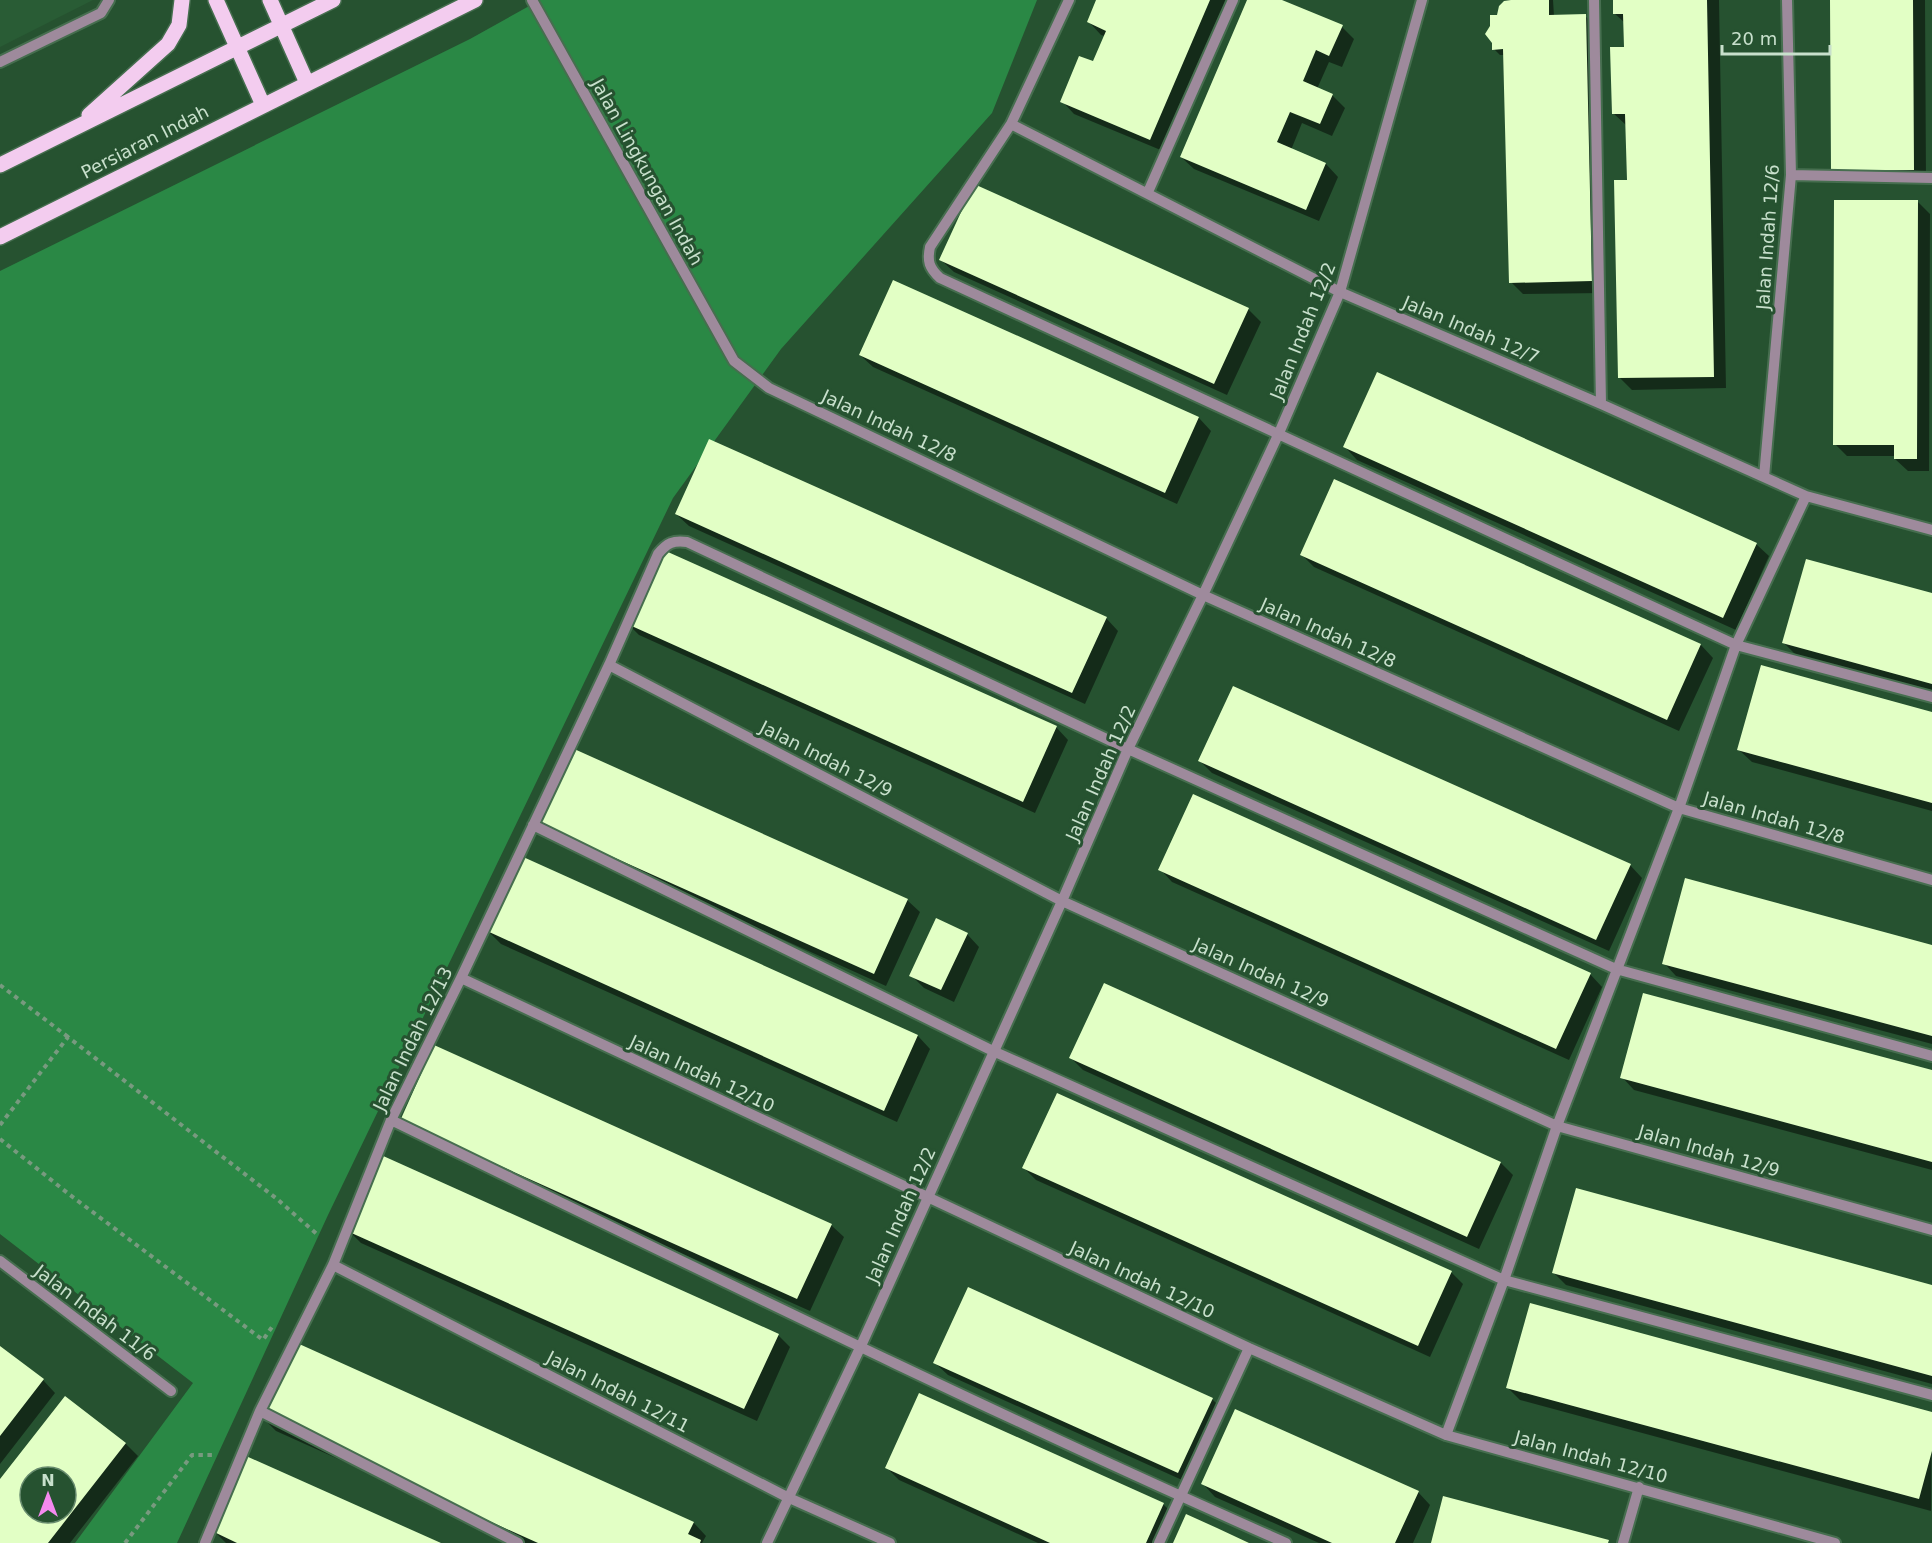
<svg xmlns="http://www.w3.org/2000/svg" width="1932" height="1543" font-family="'DejaVu Sans',sans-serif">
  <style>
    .built { fill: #295c35 }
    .green { fill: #2a8845 }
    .shadow { fill: #0007; fill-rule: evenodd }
    .building { fill: #e2ffc5; fill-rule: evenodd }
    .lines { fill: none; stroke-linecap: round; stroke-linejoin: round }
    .minor-casing { stroke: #466e4f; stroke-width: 14 }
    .major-casing { stroke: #466e4f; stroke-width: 18 }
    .path { stroke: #789a7f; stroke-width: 4; stroke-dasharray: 4.5 4.5; stroke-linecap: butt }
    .minor { stroke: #9e8a9c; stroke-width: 10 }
    .major { stroke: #f3ccef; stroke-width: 15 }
    .labels { text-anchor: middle; stroke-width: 6; stroke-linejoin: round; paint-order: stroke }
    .street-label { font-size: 18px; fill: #c8e0cc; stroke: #265230 }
  </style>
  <rect width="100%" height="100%" fill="#265230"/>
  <!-- built -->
  <path class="built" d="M 0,0 L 93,0 L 0,47 Z"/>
  <!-- green -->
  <path class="green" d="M 540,0 L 1037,0 L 992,113 L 781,349 L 673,498 L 328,1215 L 177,1543 L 75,1543 L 193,1383 L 0,1234 L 0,271 L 470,39 Z"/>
  <!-- shadow -->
  <path class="shadow" d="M 1098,0 L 1227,0 L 1163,151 L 1074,114 L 1062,101 L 1094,63 L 1105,36 L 1101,35 L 1089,22 Z
    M 1248,0 L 1278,0 L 1342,27 L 1354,39 L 1342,67 L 1329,62 L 1317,89 L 1332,95 L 1345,108 L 1332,136 L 1302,123 L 1291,150 L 1326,164 L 1338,177 L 1319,221 L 1194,169 L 1181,157 Z
    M 1513,0 L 1553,0 L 1554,16 L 1585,16 L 1598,28 L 1604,293 L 1523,294 L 1511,282 L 1505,55 L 1500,55 L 1494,49 L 1498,16 Z
    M 1614,0 L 1719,0 L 1726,388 L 1632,390 L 1619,377 L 1628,181 L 1626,125 L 1613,113 L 1625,48 L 1625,23 L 1614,13 Z
    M 1831,0 L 1925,0 L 1926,181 L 1845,182 L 1832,170 Z
    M 1918,202 L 1930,214 L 1929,471 L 1908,471 L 1895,459 L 1895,456 L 1847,456 L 1835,444 Z
    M 941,260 L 1248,309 L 1261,322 L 1227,395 L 954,272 Z
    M 894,282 L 1199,418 L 1211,431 L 1177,504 L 873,367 L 860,355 Z
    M 1345,447 L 1756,544 L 1769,556 L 1736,630 L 1357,460 Z
    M 1335,481 L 1701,645 L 1713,658 L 1679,731 L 1314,567 L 1301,554 Z
    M 676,514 L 1106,618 L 1118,631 L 1085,704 L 689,526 Z
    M 1932,594 L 1932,692 L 1796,655 L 1784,643 Z
    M 627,623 L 1056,727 L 1068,740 L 1035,813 L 639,635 Z
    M 1932,713 L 1932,811 L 1752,762 L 1739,750 Z
    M 1200,761 L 1630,865 L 1642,878 L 1609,951 L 1212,773 Z
    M 551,835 L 907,900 L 920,912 L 886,986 Z
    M 522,858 L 918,1036 L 930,1049 L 897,1122 L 501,944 L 488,931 Z
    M 1160,869 L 1590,974 L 1602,987 L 1569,1060 L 1172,882 Z
    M 967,934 L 979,947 L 954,1002 L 924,988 L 911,975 Z
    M 1932,946 L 1932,1044 L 1676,976 L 1664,963 Z
    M 1104,985 L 1501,1163 L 1513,1175 L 1479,1249 L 1083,1070 L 1071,1058 Z
    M 1932,1072 L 1932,1170 L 1634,1090 L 1622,1077 Z
    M 414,1133 L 831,1225 L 844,1237 L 810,1311 Z
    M 1024,1168 L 1451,1272 L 1463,1284 L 1430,1357 L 1036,1180 Z
    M 349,1231 L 778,1335 L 790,1347 L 757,1421 L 361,1243 Z
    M 1554,1273 L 1932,1286 L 1932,1384 L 1566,1285 Z
    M 297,1345 L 694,1523 L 706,1536 L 702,1543 L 525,1543 L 276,1431 L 264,1419 Z
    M 0,1348 L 43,1380 L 55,1393 L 0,1464 Z
    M 935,1363 L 1212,1399 L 1224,1411 L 1191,1484 L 948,1375 Z
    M 1508,1388 L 1932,1414 L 1931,1511 L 1520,1400 Z
    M 65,1398 L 126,1444 L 138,1456 L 70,1543 L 0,1543 L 0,1481 ZM 30,1477 L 66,1477 L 66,1513 L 30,1513 Z
    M 887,1468 L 1163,1504 L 1176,1517 L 1163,1543 L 1038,1543 L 899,1480 Z
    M 1203,1484 L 1418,1492 L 1430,1505 L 1413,1543 L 1319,1543 L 1215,1497 Z
    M 214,1531 L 437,1543 L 226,1543 Z"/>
  <!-- building -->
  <path class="building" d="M 1096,0 L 1210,0 L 1150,140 L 1060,102 L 1079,56 L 1093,61 L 1106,31 L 1087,22 Z
    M 1247,0 L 1282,0 L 1343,25 L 1329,56 L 1316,50 L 1303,81 L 1333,94 L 1320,124 L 1290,112 L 1277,142 L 1326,163 L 1306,210 L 1180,157 Z
    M 1511,0 L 1549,0 L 1549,15 L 1586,14 L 1592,281 L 1509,283 L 1503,49 L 1492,50 L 1492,43 L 1485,34 L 1490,26 L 1490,15 L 1497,15 L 1499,6 L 1504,1 Z
    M 1613,0 L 1707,0 L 1714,377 L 1618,378 L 1614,180 L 1627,180 L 1625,114 L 1612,114 L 1610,47 L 1624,47 L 1623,14 L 1613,14 Z
    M 1830,0 L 1913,0 L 1914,170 L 1831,171 Z
    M 974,184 L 1249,308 L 1214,384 L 939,260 Z
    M 1834,200 L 1918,200 L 1917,459 L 1894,459 L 1894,445 L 1833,445 Z
    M 893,280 L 1199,417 L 1165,493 L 859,355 Z
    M 1377,372 L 1757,543 L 1723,618 L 1343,447 Z
    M 709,439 L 1107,617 L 1072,693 L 675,514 Z
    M 1334,479 L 1701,644 L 1667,720 L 1300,555 Z
    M 659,548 L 1057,726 L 1023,802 L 625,623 Z
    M 1806,559 L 1932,593 L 1932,684 L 1782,643 Z
    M 1761,665 L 1932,712 L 1932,803 L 1737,750 Z
    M 1233,686 L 1631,864 L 1596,940 L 1198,761 Z
    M 572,748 L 908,899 L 874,974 L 537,823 Z
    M 1193,794 L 1591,973 L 1556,1049 L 1158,870 Z
    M 521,856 L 918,1035 L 884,1111 L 487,931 Z
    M 1685,878 L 1932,945 L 1932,1036 L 1662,964 Z
    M 936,918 L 968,933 L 941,990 L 909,976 Z
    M 1104,983 L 1501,1162 L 1467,1237 L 1069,1058 Z
    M 1643,993 L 1932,1070 L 1932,1162 L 1620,1078 Z
    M 434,1045 L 832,1224 L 797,1299 L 400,1121 Z
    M 1057,1093 L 1452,1271 L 1418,1346 L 1022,1168 Z
    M 381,1155 L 779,1334 L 744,1409 L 347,1231 Z
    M 1576,1188 L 1932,1285 L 1932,1376 L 1552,1273 Z
    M 968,1287 L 1213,1398 L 1178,1473 L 933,1363 Z
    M 1530,1303 L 1932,1412 L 1932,1451 L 1919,1499 L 1506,1388 Z
    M 297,1343 L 694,1522 L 688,1534 L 701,1540 L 700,1543 L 538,1543 L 262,1419 Z
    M 0,1346 L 44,1379 L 0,1436 Z
    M 919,1393 L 1164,1503 L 1146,1543 L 1050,1543 L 885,1468 Z
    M 65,1396 L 126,1443 L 48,1543 L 0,1543 L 0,1479 ZM 30,1477 L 66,1477 L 66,1513 L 30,1513 Z
    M 1235,1409 L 1419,1491 L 1395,1543 L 1332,1543 L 1201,1484 Z
    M 246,1456 L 441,1543 L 237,1543 L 212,1531 Z
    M 1443,1496 L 1609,1540 L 1608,1543 L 1431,1543 Z
    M 1186,1514 L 1217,1528 L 1249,1543 L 1173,1543 Z"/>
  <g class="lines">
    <!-- minor casing -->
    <g class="minor-casing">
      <path id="minor" d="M 532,0 L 734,361 L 769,388 L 1203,595 L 1679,808 L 1932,880
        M 1069,0 L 1011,124 L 930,247 C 927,261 929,268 940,278 L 1736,645 L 1932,697
        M 1594,0 L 1601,404
        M 0,62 L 101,13 L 109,0
        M 1011,124 L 1340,292 L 1601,404 L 1806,496 L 1932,530
        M 1791,175 L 1932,178
        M 1148,192 L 1233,0
        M 1764,477 L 1791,175 L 1787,0
        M 609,665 L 1062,901 L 1557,1126 L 1932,1230
        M 533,825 L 993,1051 L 1504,1280 L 1932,1395
        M 461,978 L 1249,1348 L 1446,1435 L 1835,1543
        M 391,1120 C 688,1264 984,1410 1286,1543
        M 0,1261 L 171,1391
        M 333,1265 L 787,1497 L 890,1543
        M 260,1411 L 518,1543
        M 1446,1435 L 1504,1280 L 1557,1126 L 1679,808 L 1736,645 L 1806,496
        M 205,1543 L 260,1411 L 333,1265 L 391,1120 L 461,978 L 609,665 L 658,554 C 667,543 673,540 687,542 L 1128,749 L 1616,969 L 1932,1056
        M 767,1543 L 860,1348 L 1062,901 L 1128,749 L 1203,595 L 1279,433 L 1340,292 L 1422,0
        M 1159,1543 L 1249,1348
        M 1623,1543 L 1639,1487"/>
    </g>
    <!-- major casing -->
    <g class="major-casing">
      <path id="major" d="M 216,0 L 263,105
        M 270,0 L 307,83
        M 89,115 L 168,44 L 179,25 L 182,0
        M 0,165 L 333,0
        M 0,237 L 475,0"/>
    </g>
    <!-- path -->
    <path class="path" d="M 0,985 L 68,1037
      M 0,1125 L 68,1037 L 277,1199 L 319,1236
      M 0,1139 L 70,1195 L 263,1340 L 274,1324
      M 125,1543 L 192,1455 L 215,1455"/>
    <!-- minor -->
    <use href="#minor" class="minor"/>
    <!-- major -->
    <use href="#major" class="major"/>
  </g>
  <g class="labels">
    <!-- street labels -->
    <g class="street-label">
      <text transform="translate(145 142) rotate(-27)" y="6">Persiaran Indah</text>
      <text transform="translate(647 172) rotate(61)" y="6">Jalan Lingkungan Indah</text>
      <text transform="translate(1768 237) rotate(-86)" y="6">Jalan Indah 12/6</text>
      <text transform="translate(1471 330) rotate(23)" y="6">Jalan Indah 12/7</text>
      <text transform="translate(1303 331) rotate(-68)" y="6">Jalan Indah 12/2</text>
      <text transform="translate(889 426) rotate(25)" y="6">Jalan Indah 12/8</text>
      <text transform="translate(1328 633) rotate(24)" y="6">Jalan Indah 12/8</text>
      <text transform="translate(826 759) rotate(27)" y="6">Jalan Indah 12/9</text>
      <text transform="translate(1101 773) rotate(-66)" y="6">Jalan Indah 12/2</text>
      <text transform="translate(1774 818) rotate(16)" y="6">Jalan Indah 12/8</text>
      <text transform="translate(1261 973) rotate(24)" y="6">Jalan Indah 12/9</text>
      <text transform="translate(413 1039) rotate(-64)" y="6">Jalan Indah 12/13</text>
      <text transform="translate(702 1074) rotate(25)" y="6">Jalan Indah 12/10</text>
      <text transform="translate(1709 1151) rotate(16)" y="6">Jalan Indah 12/9</text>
      <text transform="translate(901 1215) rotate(-66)" y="6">Jalan Indah 12/2</text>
      <text transform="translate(1142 1280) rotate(25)" y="6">Jalan Indah 12/10</text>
      <text transform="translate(95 1313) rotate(37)" y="6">Jalan Indah 11/6</text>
      <text transform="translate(618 1392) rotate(27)" y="6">Jalan Indah 12/11</text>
      <text transform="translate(1591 1457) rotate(15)" y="6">Jalan Indah 12/10</text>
    </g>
  </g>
  <!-- north arrow -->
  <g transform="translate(48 1495)"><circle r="28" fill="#265230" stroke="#678b6e" stroke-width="1.5"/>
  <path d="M0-4.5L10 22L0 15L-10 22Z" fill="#f589ef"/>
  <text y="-9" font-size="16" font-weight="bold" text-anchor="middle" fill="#c8e0cc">N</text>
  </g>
  <!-- scale -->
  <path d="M1722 45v9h108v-9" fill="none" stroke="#c8e0cc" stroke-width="3"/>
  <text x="1731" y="45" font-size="18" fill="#c8e0cc" stroke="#265230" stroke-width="4.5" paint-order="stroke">20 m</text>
</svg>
